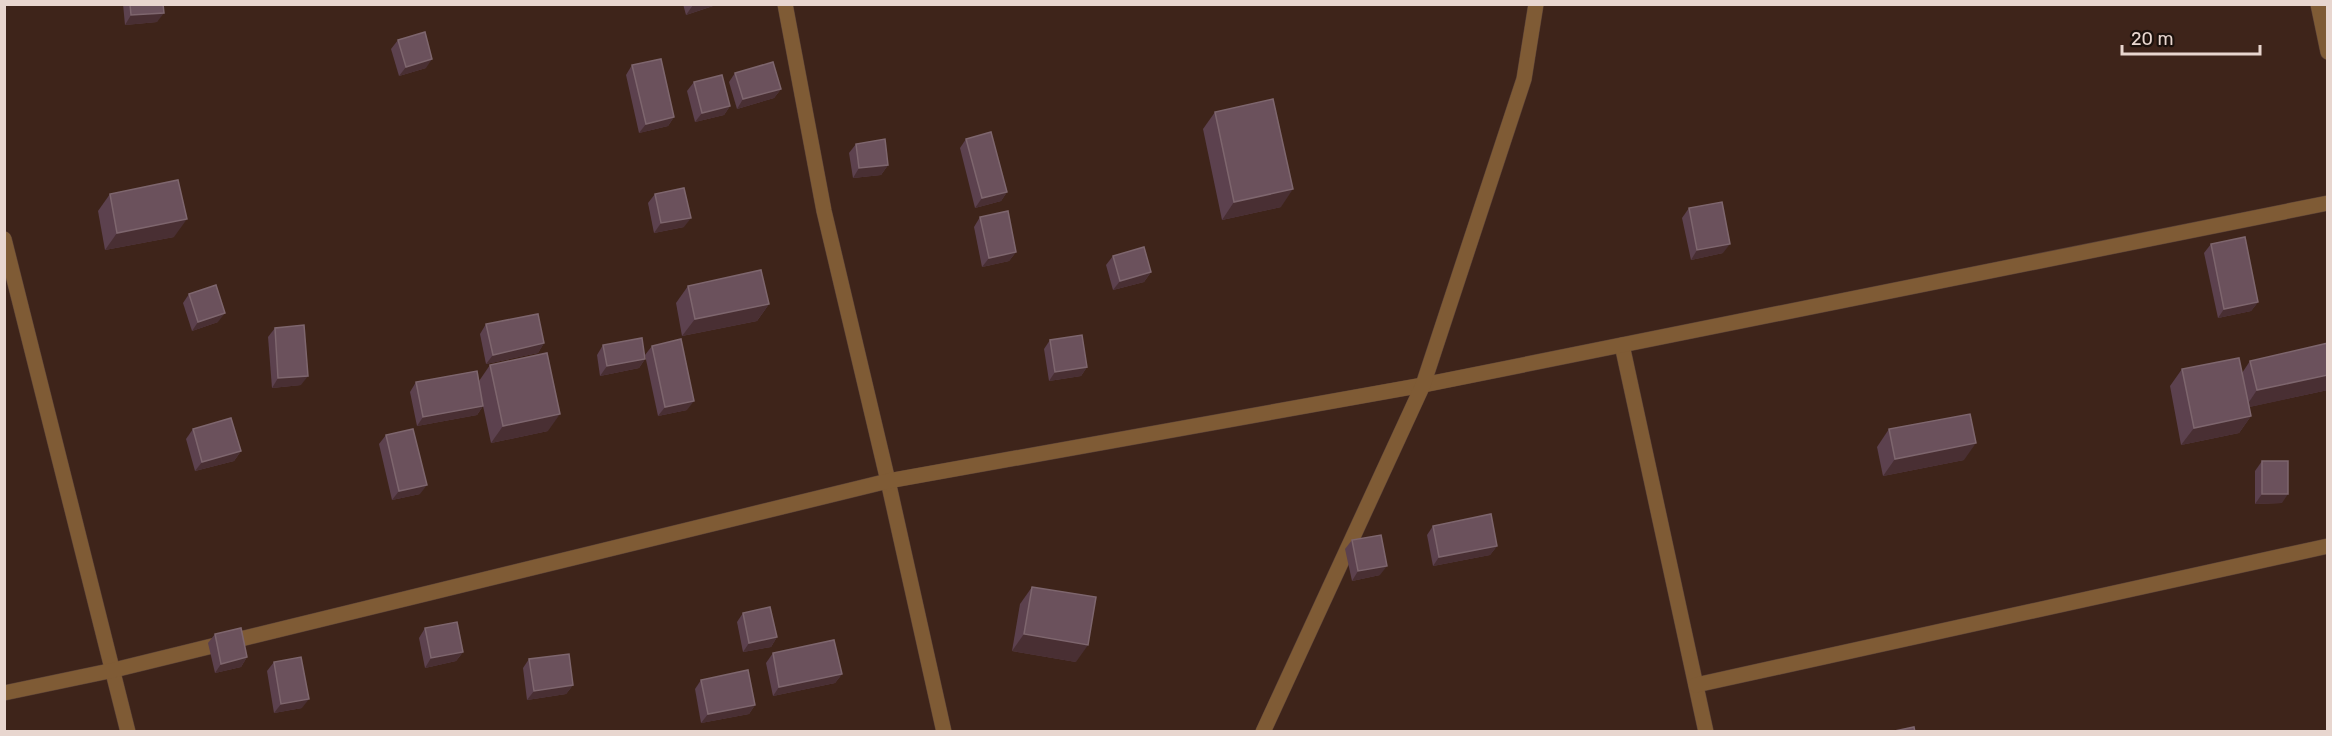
<svg xmlns="http://www.w3.org/2000/svg" width="2332" height="736" font-family="Rubik,sans-serif">
<style>
.lines{fill:none;stroke-linecap:round;stroke-linejoin:round}
.minor-casing{stroke:#594037;stroke-width:16}
.minor{stroke:#7f5b35;stroke-width:15}
.wall{fill:#5c414e}
.shaded-wall{fill:#492f33}
.building{fill:#6b515c;stroke:#7e666e;stroke-width:1.5}
</style>
<rect width="100%" height="100%" fill="#3e241a"/>
<g class="lines">
<defs>
<g id="minor">
<path d="M785 4 824 211 888 481 944 732"/>
<path d="M2318 4 2328 52"/>
<path d="M4 239 128 732"/>
<path d="M1622 345 1706 732"/>
<path d="M1696 685 2328 546"/>
<path d="M4 693 114 670 888 481 1423 385 2328 203"/>
<path d="M1263 732 1423 385 1524 79 1536 4"/>
</g>
</defs>
<use href="#minor" class="minor-casing"/>
<use href="#minor" class="minor"/>
</g>
<g class="wall">
<path d="M123 4H163L157 22 125 25Z"/>
<path d="M683 4H719L686 15Z"/>
<path d="M398 40 426 68 399 76 391 49Z"/>
<path d="M632 65 674 117 668 126 639 133 626 75Z"/>
<path d="M735 73 781 89 774 98 737 109 729 82Z"/>
<path d="M694 82 730 106 724 115 695 122 687 91Z"/>
<path d="M1215 112 1281 207 1222 220 1203 129Z"/>
<path d="M966 139 1007 192 1001 201 975 208 960 148Z"/>
<path d="M856 144 888 165 881 175 853 178 849 153Z"/>
<path d="M110 194 174 237 105 250 98 211Z"/>
<path d="M655 194 684 227 654 233 648 203Z"/>
<path d="M1689 208 1723 253 1691 260 1682 218Z"/>
<path d="M980 217 1016 252 1009 261 982 267 974 227Z"/>
<path d="M2211 244 2258 302 2251 311 2218 318 2204 253Z"/>
<path d="M1113 256 1151 272 1144 282 1113 290 1106 265Z"/>
<path d="M688 286 769 304 757 321 682 336 676 303Z"/>
<path d="M189 294 218 322 192 331 183 303Z"/>
<path d="M486 324 544 343 538 353 486 364 480 334Z"/>
<path d="M275 328 301 385 272 388 268 337Z"/>
<path d="M1050 340 1087 367 1081 376 1049 381 1044 349Z"/>
<path d="M603 345 645 359 639 368 600 376 597 355Z"/>
<path d="M652 346 687 410 658 416 645 355Z"/>
<path d="M2250 361 2328 390 2249 407 2251 416 2239 433 2181 445 2170 386 2182 369 2242 373Z"/>
<path d="M490 365 548 431 491 443 483 406 477 415 417 426 410 392 416 382 479 381Z"/>
<path d="M193 429 241 451 234 461 195 471 186 439Z"/>
<path d="M1889 429 1964 460 1883 476 1877 447Z"/>
<path d="M386 435 420 494 392 500 379 444Z"/>
<path d="M2262 461 2282 503 2255 504V471Z"/>
<path d="M1433 526 1497 546 1490 555 1433 566 1427 535Z"/>
<path d="M1352 540 1380 575 1352 581 1345 549Z"/>
<path d="M1032 587 1076 662 1012 651 1020 604Z"/>
<path d="M743 613 777 637 771 647 743 652 737 622Z"/>
<path d="M425 628 463 652 456 661 425 668 419 638Z"/>
<path d="M215 634 247 657 241 667 215 673 208 643Z"/>
<path d="M773 653 842 674 835 683 773 696 766 663Z"/>
<path d="M529 659 573 685 566 694 527 700 523 668Z"/>
<path d="M274 662 302 708 274 713 267 671Z"/>
<path d="M701 680 755 705 749 714 701 723 695 689Z"/>
</g>
<g class="shaded-wall">
<path d="M696 4H719L686 15 693 5Z"/>
<path d="M164 13 157 22 125 25 131 15Z"/>
<path d="M432 59 426 68 399 76 406 67Z"/>
<path d="M781 89 774 98 737 109 743 99Z"/>
<path d="M730 106 724 115 695 122 702 113Z"/>
<path d="M674 117 668 126 639 133 646 124Z"/>
<path d="M888 165 881 175 853 178 859 168Z"/>
<path d="M1293 189 1281 207 1222 220 1234 202Z"/>
<path d="M1007 192 1001 201 975 208 982 198Z"/>
<path d="M691 218 684 227 654 233 661 223Z"/>
<path d="M187 219 174 237 105 250 117 233Z"/>
<path d="M1730 244 1723 253 1691 260 1697 250Z"/>
<path d="M1016 252 1009 261 982 267 989 258Z"/>
<path d="M1151 272 1144 282 1113 290 1120 281Z"/>
<path d="M2258 302 2251 311 2218 318 2224 309Z"/>
<path d="M769 304 757 321 682 336 695 319Z"/>
<path d="M225 313 218 322 192 331 198 322Z"/>
<path d="M544 343 538 353 486 364 493 355Z"/>
<path d="M645 359 639 368 600 376 607 366Z"/>
<path d="M1087 367 1081 376 1049 381 1055 372Z"/>
<path d="M2328 375V390L2245 408 2257 390Z"/>
<path d="M308 376 301 385 272 388 278 378Z"/>
<path d="M694 401 687 410 658 416 665 407Z"/>
<path d="M483 406 477 415 417 426 423 417Z"/>
<path d="M560 414 548 431 491 443 503 426Z"/>
<path d="M2251 416 2239 433 2181 445 2194 428Z"/>
<path d="M1976 443 1964 460 1883 476 1895 459Z"/>
<path d="M241 451 234 461 195 471 202 462Z"/>
<path d="M427 485 420 494 392 500 399 491Z"/>
<path d="M2262 494H2288L2282 503 2255 504Z"/>
<path d="M1497 546 1490 555 1433 566 1439 557Z"/>
<path d="M1387 566 1380 575 1352 581 1358 571Z"/>
<path d="M1024 634 1088 645 1076 662 1012 651Z"/>
<path d="M777 637 771 647 743 652 749 643Z"/>
<path d="M463 652 456 661 425 668 431 658Z"/>
<path d="M247 657 241 667 215 673 221 664Z"/>
<path d="M842 674 835 683 773 696 779 687Z"/>
<path d="M573 685 566 694 527 700 534 691Z"/>
<path d="M309 699 302 708 274 713 281 704Z"/>
<path d="M755 705 749 714 701 723 708 714Z"/>
</g>
<g class="building">
<path d="M130 4H163L164 13 131 15Z"/>
<path d="M425 32 432 59 406 67 398 40Z"/>
<path d="M661 59 674 117 646 124 632 65Z"/>
<path d="M773 62 781 89 743 99 735 73Z"/>
<path d="M722 75 730 106 702 113 694 82Z"/>
<path d="M1273 99 1293 189 1234 202 1215 112Z"/>
<path d="M991 132 1007 192 982 198 966 139Z"/>
<path d="M885 139 888 165 859 168 856 144Z"/>
<path d="M178 180 187 219 117 233 110 194Z"/>
<path d="M684 188 691 218 661 223 655 194Z"/>
<path d="M1722 202 1730 244 1697 250 1689 208Z"/>
<path d="M1008 211 1016 252 989 258 980 217Z"/>
<path d="M2245 237 2258 302 2224 309 2211 244Z"/>
<path d="M1144 247 1151 272 1120 281 1113 256Z"/>
<path d="M761 270 769 304 695 319 688 286Z"/>
<path d="M216 285 225 313 198 322 189 294Z"/>
<path d="M538 314 544 343 493 355 486 324Z"/>
<path d="M304 325 308 376 278 378 275 328Z"/>
<path d="M1082 335 1087 367 1055 372 1050 340Z"/>
<path d="M642 338 645 359 607 366 603 345Z"/>
<path d="M681 339 694 401 665 407 652 346Z"/>
<path d="M2328 343V375L2257 390 2250 361Z"/>
<path d="M547 353 560 414 503 426 490 365Z"/>
<path d="M2239 358 2251 416 2194 428 2182 369Z"/>
<path d="M477 371 483 406 423 417 416 382Z"/>
<path d="M1970 414 1976 443 1895 459 1889 429Z"/>
<path d="M231 418 241 451 202 462 193 429Z"/>
<path d="M413 429 427 485 399 491 386 435Z"/>
<rect x="2262" y="461" width="26" height="33"/>
<path d="M1491 514 1497 546 1439 557 1433 526Z"/>
<path d="M1381 535 1387 566 1358 571 1352 540Z"/>
<path d="M1032 587 1096 597 1088 645 1024 634Z"/>
<path d="M770 607 777 637 749 643 743 613Z"/>
<path d="M457 622 463 652 431 658 425 628Z"/>
<path d="M241 628 247 657 221 664 215 634Z"/>
<path d="M834 640 842 674 779 687 773 653Z"/>
<path d="M569 654 573 685 534 691 529 659Z"/>
<path d="M301 657 309 699 281 704 274 662Z"/>
<path d="M748 670 755 705 708 714 701 680Z"/>
<path d="M1914 727 1915 732H1890Z"/>
</g>
<rect width="2332" height="736" fill="none" stroke="#e8d6cf" stroke-width="12"/>
<path d="M2122 45v9h138v-9" fill="none" stroke="#e8d6cf" stroke-width="3"/>
<text x="2131" y="45" font-size="18" fill="#e8d6cf" stroke="#1c110c" stroke-width="4.5" paint-order="stroke">20 m</text>
</svg>
